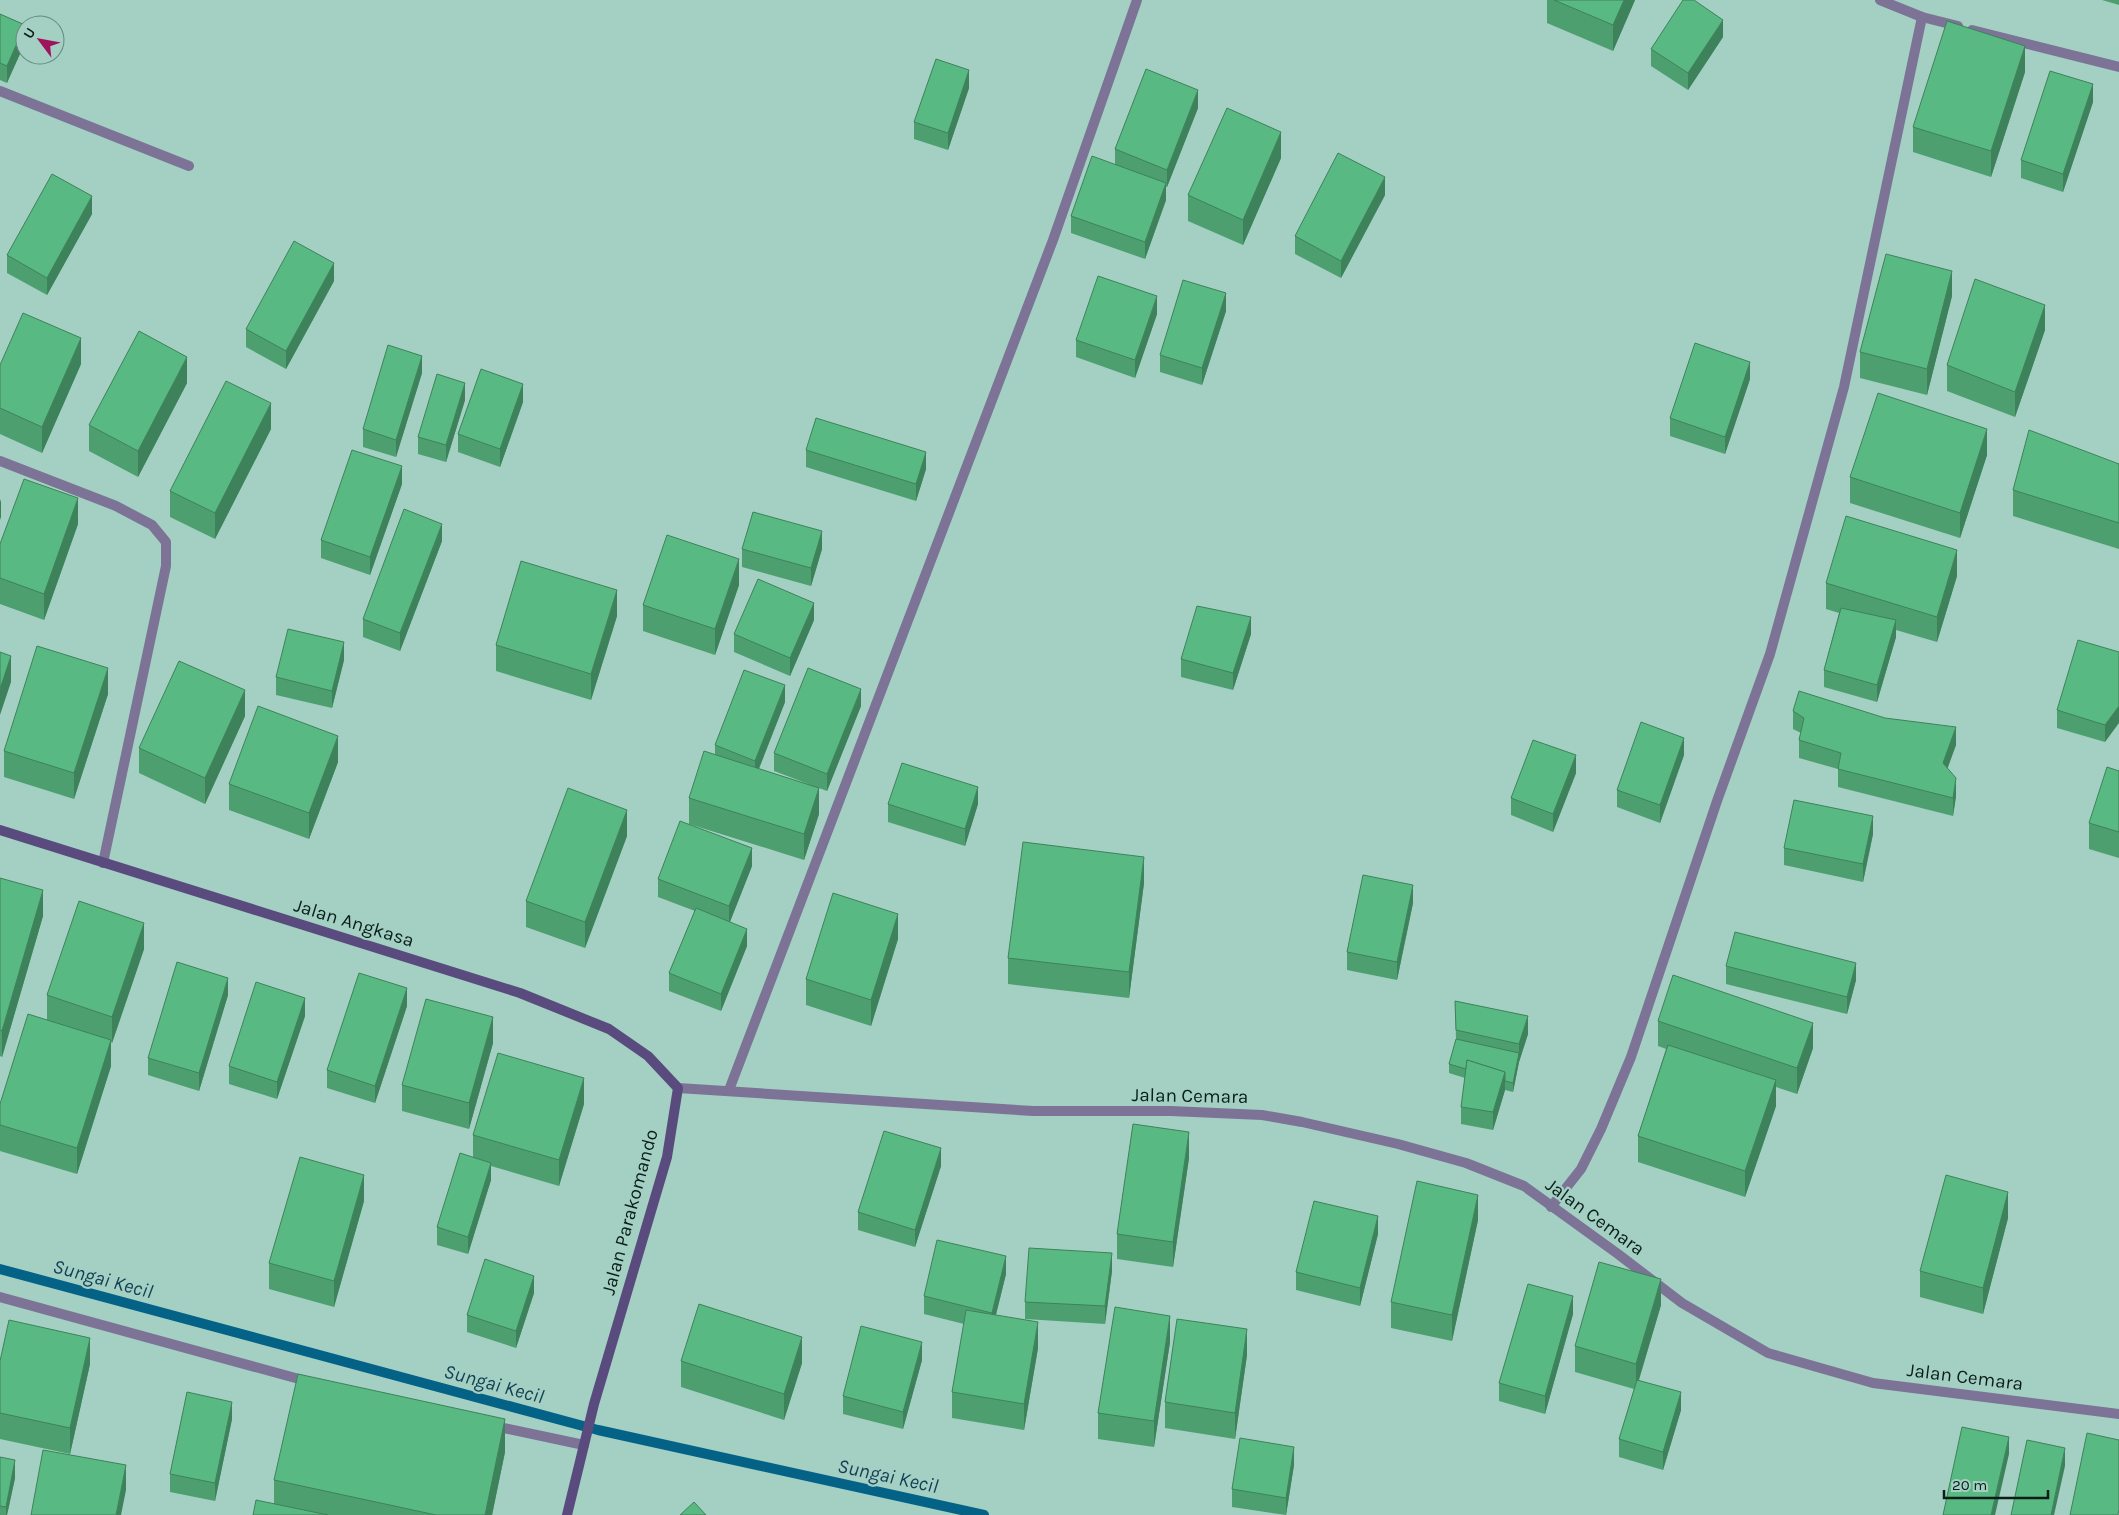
<svg xmlns="http://www.w3.org/2000/svg" width="2119" height="1515" font-family="Karla,sans-serif">
<style>
.lines{fill:none;stroke-linecap:round;stroke-linejoin:round}
.stream{stroke:#036286;stroke-width:10}
.street{stroke:#7c7396;stroke-width:10}
.secondary{stroke:#5a4b7e;stroke-width:10}
.wall{fill:#4d9f70}
.shaded-wall{fill:#3e825b}
.building{fill:#59b982;stroke:#3e825b}
.labels{text-anchor:middle;dominant-baseline:central;stroke-width:4.5;stroke-linejoin:round;paint-order:stroke}
.street-label{font-size:19px;fill:#0b1d19;stroke:#a3d0c3}
.water-label{font-size:20px;font-style:italic;fill:#133e55;stroke:#a3d0c3}
</style>
<rect width="100%" height="100%" fill="#a3d0c3"/>
<g class="lines">
<path class="stream" d="M0 1269 598 1430 984 1515"/>
<g class="street">
<path d="M1880 0 1922 17 1958 26"/>
<path d="M1972 30 2119 67"/>
<path d="M0 91 189 166"/>
<path d="M0 461 116 506 152 525 166 542V566L103 863"/>
<path d="M678 1088 1033 1111H1171L1262 1115 1302 1122 1398 1144 1466 1163 1524 1186 1618 1254 1682 1303 1768 1353 1873 1383 2119 1414"/>
<path d="M729 1090 1053 240 1137 0"/>
<path d="M1551 1207 1581 1169 1601 1129 1631 1057 1717 801 1770 654 1844 387 1922 17"/>
<path d="M0 1297 310 1382"/>
<path d="M494 1426 584 1445"/>
</g>
<path class="secondary" d="M0 830 520 993 609 1029 648 1056 678 1088 667 1157 594 1404 567 1515"/>
</g>
<g class="wall">
<path d="M1547 0H1635L1613 51 1547 23Z"/>
<path d="M2102 0H2119V5Z"/>
<path d="M0 14 25 25 7 83 0 80Z"/>
<path d="M1723 37 1688 90 1651 66V49Z"/>
<path d="M2025 72 1991 177 1913 152V127Z"/>
<path d="M969 88 948 150 914 139V122Z"/>
<path d="M2093 102 2063 192 2021 178V160Z"/>
<path d="M1198 108 1167 187H1166V200L1145 259 1071 233V216L1115 164V149Z"/>
<path d="M1281 158 1243 245 1188 221V195Z"/>
<path d="M1385 195 1341 278 1295 254V236Z"/>
<path d="M92 214 47 295 7 273V255Z"/>
<path d="M334 281 286 369 246 347V329Z"/>
<path d="M1952 296 1927 395 1860 378V352Z"/>
<path d="M1226 311 1202 385 1160 372V355Z"/>
<path d="M1157 314 1135 378 1076 357V340Z"/>
<path d="M2045 330 2015 417 1947 391V365Z"/>
<path d="M81 364 42 453 0 434V365Z"/>
<path d="M422 373 396 457 363 447V429Z"/>
<path d="M1750 379 1725 454 1670 436V418Z"/>
<path d="M187 383 138 477 89 451V425Z"/>
<path d="M465 400 446 462 418 454V437Z"/>
<path d="M523 402 500 467 458 452V434Z"/>
<path d="M271 429 215 539 170 517V491Z"/>
<path d="M806 450 926 469 916 501 806 467Z"/>
<path d="M1987 455 1960 538 1850 503V477Z"/>
<path d="M2119 464V549L2013 516V490Z"/>
<path d="M402 484 370 575 321 558V540Z"/>
<path d="M78 524 44 620 0 604V544Z"/>
<path d="M442 541 400 651 363 637V619Z"/>
<path d="M742 549H822L811 586 742 567Z"/>
<path d="M1957 576 1937 642 1896 630V637L1877 702 1824 687V670L1839 613 1826 609V583Z"/>
<path d="M739 585 715 655 643 631V605Z"/>
<path d="M617 616 591 700 496 671V645Z"/>
<path d="M814 620 790 676 734 652V634Z"/>
<path d="M1251 634 1233 690 1181 677V659Z"/>
<path d="M2119 652 2105 742 2057 728V710Z"/>
<path d="M344 660 332 708 276 695V677Z"/>
<path d="M108 694 74 799 4 777V751Z"/>
<path d="M785 702 759 769 811 785 774 771V753L861 706 827 791 819 788V814L804 860 689 824V798L715 755V745Z"/>
<path d="M1793 711 1956 745 1947 768 1956 796 1953 816 1838 787V769L1799 758V740L1801 733 1793 729Z"/>
<path d="M245 716 205 804 139 773V748Z"/>
<path d="M1684 755 1660 823 1617 807V790Z"/>
<path d="M338 762 309 839 229 810V784Z"/>
<path d="M2119 771V858L2089 849V823Z"/>
<path d="M1576 773 1553 832 1511 815V798Z"/>
<path d="M888 804H978L965 846 888 822Z"/>
<path d="M1873 834 1863 882 1784 865V848Z"/>
<path d="M627 836 585 948 526 927V901Z"/>
<path d="M752 866 730 922 747 946 721 1011 669 991V973L695 911 658 897V879Z"/>
<path d="M0 878 43 916 2 1057 0 1056Z"/>
<path d="M1144 883 1129 998 1008 984V958Z"/>
<path d="M1413 903 1397 980 1347 970V952Z"/>
<path d="M898 939 871 1026 806 1005V979Z"/>
<path d="M144 949 112 1043 111 1042V1066L77 1174 0 1151V1104L47 1020V995Z"/>
<path d="M1726 966 1856 980 1847 1014 1726 984Z"/>
<path d="M228 995 199 1091 148 1075V1058Z"/>
<path d="M1455 1001 1528 1034 1519 1062 1513 1092 1505 1090 1493 1130 1461 1124V1107L1465 1078 1449 1073V1064L1456 1040Z"/>
<path d="M407 1006 375 1103 327 1088V1070Z"/>
<path d="M305 1016 277 1099 229 1084V1066Z"/>
<path d="M1658 1021 1813 1048 1797 1094 1776 1087V1106L1745 1197 1638 1162V1136L1666 1049 1658 1046Z"/>
<path d="M493 1043 469 1129 402 1111V1085Z"/>
<path d="M584 1104 559 1186 491 1166V1180L468 1254 437 1245V1227L473 1157V1135Z"/>
<path d="M1189 1158 1173 1267 1117 1259V1234Z"/>
<path d="M941 1166 915 1247 858 1230V1212Z"/>
<path d="M364 1201 334 1307 269 1289V1263Z"/>
<path d="M2008 1218 1983 1314 1920 1297V1271Z"/>
<path d="M1478 1220 1452 1341 1391 1328V1302Z"/>
<path d="M1378 1234 1360 1306 1296 1290V1272Z"/>
<path d="M1112 1271 1105 1324 1025 1319V1302Z"/>
<path d="M1006 1274 996 1315 1038 1348 1024 1430 952 1418V1392L964 1324 924 1314V1296Z"/>
<path d="M534 1293 516 1348 467 1332V1315Z"/>
<path d="M1661 1305 1639 1380 1681 1410 1663 1470 1619 1457V1439L1634 1389 1575 1372V1346Z"/>
<path d="M1573 1314 1545 1414 1499 1401V1383Z"/>
<path d="M1170 1342 1154 1447 1098 1439V1413Z"/>
<path d="M1247 1355 1235 1439 1165 1428V1402Z"/>
<path d="M922 1360 903 1429 843 1414V1396Z"/>
<path d="M0 1361 90 1364 70 1454 0 1439Z"/>
<path d="M681 1361 802 1363 784 1420 681 1387Z"/>
<path d="M232 1419 215 1501 170 1492V1474Z"/>
<path d="M505 1452 492 1515H253L274 1503V1480Z"/>
<path d="M0 1457 15 1478 7 1515H0Z"/>
<path d="M1294 1465 1286 1515 1232 1507V1489Z"/>
</g>
<g class="shaded-wall">
<path d="M1624 0H1635L1613 51V25Z"/>
<path d="M1723 20V37L1688 90V73Z"/>
<path d="M25 26V43L7 83V66Z"/>
<path d="M2025 46V72L1991 177V151Z"/>
<path d="M969 70V88L948 150V133Z"/>
<path d="M2093 84V102L2063 192V174Z"/>
<path d="M1198 90V108L1167 187V170Z"/>
<path d="M1281 132V158L1243 245V220Z"/>
<path d="M1385 177V195L1341 278V261Z"/>
<path d="M1166 183V200L1145 259V242Z"/>
<path d="M92 196V214L47 295V278Z"/>
<path d="M334 263V281L286 369V351Z"/>
<path d="M1952 271V296L1927 395V369Z"/>
<path d="M1226 293V311L1202 385V368Z"/>
<path d="M1157 296V314L1135 378V360Z"/>
<path d="M2045 305V330L2015 417V392Z"/>
<path d="M81 338V364L42 453V427Z"/>
<path d="M422 356V373L396 457V440Z"/>
<path d="M187 357V383L138 477V451Z"/>
<path d="M1750 362V379L1725 454V437Z"/>
<path d="M465 383V400L446 462V445Z"/>
<path d="M523 384V402L500 467V449Z"/>
<path d="M271 403V429L215 539V513Z"/>
<path d="M1987 429V455L1960 538V513Z"/>
<path d="M926 452V469L916 501V484Z"/>
<path d="M402 466V484L370 575V557Z"/>
<path d="M78 498V524L44 620V594Z"/>
<path d="M1 499V517L0 520V502Z"/>
<path d="M442 524V541L400 651V633Z"/>
<path d="M822 531V549L811 586V568Z"/>
<path d="M1957 550V576L1937 642V617Z"/>
<path d="M739 559V585L715 655V629Z"/>
<path d="M617 590V616L591 700V674Z"/>
<path d="M814 603V620L790 676V658Z"/>
<path d="M1251 617V634L1233 690V673Z"/>
<path d="M1896 620V637L1877 702V685Z"/>
<path d="M344 642V660L332 708V691Z"/>
<path d="M11 656V682L0 715V689Z"/>
<path d="M108 668V694L74 799V773Z"/>
<path d="M785 685V702L755 778V761Z"/>
<path d="M861 689V706L827 791V774Z"/>
<path d="M245 690V716L205 804V778Z"/>
<path d="M2119 706V723L2105 742V725Z"/>
<path d="M1956 727V745L1943 781V763Z"/>
<path d="M338 736V762L309 839V813Z"/>
<path d="M1684 738V755L1660 823V805Z"/>
<path d="M1576 755V773L1553 832V814Z"/>
<path d="M1956 778V796L1953 816V798Z"/>
<path d="M978 787V804L965 846V829Z"/>
<path d="M819 788V814L804 860V834Z"/>
<path d="M627 810V836L585 948V922Z"/>
<path d="M1873 816V834L1863 882V864Z"/>
<path d="M752 848V866L729 924V906Z"/>
<path d="M1144 857V883L1129 998V972Z"/>
<path d="M1413 885V903L1397 980V962Z"/>
<path d="M43 890V916L2 1057V1031Z"/>
<path d="M898 914V939L871 1026V1000Z"/>
<path d="M144 923V949L112 1043V1017Z"/>
<path d="M747 929V946L721 1011V994Z"/>
<path d="M1856 963V980L1847 1014V997Z"/>
<path d="M228 978V995L199 1091V1073Z"/>
<path d="M407 988V1006L375 1103V1086Z"/>
<path d="M305 998V1016L277 1099V1082Z"/>
<path d="M1528 1016V1034L1519 1062 1513 1092V1083L1519 1053V1044Z"/>
<path d="M493 1017V1043L469 1129V1103Z"/>
<path d="M1813 1023V1048L1797 1094V1068Z"/>
<path d="M111 1040V1066L77 1174V1148Z"/>
<path d="M1505 1072V1090L1493 1130V1112Z"/>
<path d="M584 1078V1104L559 1186V1160Z"/>
<path d="M1776 1080V1106L1745 1197V1171Z"/>
<path d="M1189 1132V1158L1173 1267V1242Z"/>
<path d="M941 1148V1166L915 1247V1230Z"/>
<path d="M491 1163V1180L468 1254V1237Z"/>
<path d="M364 1175V1201L334 1307V1281Z"/>
<path d="M2008 1192V1218L1983 1314V1288Z"/>
<path d="M1478 1195V1220L1452 1341V1315Z"/>
<path d="M1378 1216V1234L1360 1306V1288Z"/>
<path d="M1112 1253V1271L1105 1324V1306Z"/>
<path d="M1006 1256V1274L992 1330V1313Z"/>
<path d="M534 1276V1293L516 1348V1331Z"/>
<path d="M1661 1279V1305L1636 1389V1364Z"/>
<path d="M1573 1296V1314L1545 1414V1396Z"/>
<path d="M1170 1316V1342L1154 1447V1421Z"/>
<path d="M1038 1322V1348L1024 1430V1404Z"/>
<path d="M1247 1329V1355L1235 1439V1413Z"/>
<path d="M802 1337V1363L784 1420V1394Z"/>
<path d="M90 1338V1364L70 1454V1428Z"/>
<path d="M922 1342V1360L903 1429V1412Z"/>
<path d="M1681 1392V1410L1663 1470V1452Z"/>
<path d="M232 1402V1419L215 1501V1483Z"/>
<path d="M505 1419V1452L492 1515H485Z"/>
<path d="M2009 1437V1454L1995 1515H1991Z"/>
<path d="M1294 1447V1465L1286 1515V1498Z"/>
<path d="M2065 1448V1466L2054 1515H2051Z"/>
<path d="M15 1460V1478L7 1515H6V1507Z"/>
<path d="M126 1465V1490L121 1515H116Z"/>
</g>
<g class="building">
<path d="M1554 0H1624L1613 25Z"/>
<path d="M1683 0H1694L1723 20 1688 73 1651 49Z"/>
<path d="M0 14 25 25 7 66 0 63Z"/>
<path d="M1947 21 2025 46 1991 151 1913 127Z"/>
<path d="M936 59 969 70 948 133 914 122Z"/>
<path d="M1146 69 1198 90 1167 170 1115 149Z"/>
<path d="M2050 71 2093 84 2063 174 2021 160Z"/>
<path d="M1227 108 1281 132 1243 220 1188 195Z"/>
<path d="M1338 153 1385 177 1341 261 1295 236Z"/>
<path d="M1092 156 1166 183 1145 242 1071 216Z"/>
<path d="M52 174 92 196 47 278 7 255Z"/>
<path d="M294 241 334 263 286 351 246 329Z"/>
<path d="M1886 254 1952 271 1927 369 1860 352Z"/>
<path d="M1098 276 1157 296 1135 360 1076 340Z"/>
<path d="M1975 279 2045 305 2015 392 1947 365Z"/>
<path d="M1183 280 1226 293 1202 368 1160 355Z"/>
<path d="M23 313 81 338 42 427 0 408V365Z"/>
<path d="M139 331 187 357 138 451 89 425Z"/>
<path d="M1695 343 1750 362 1725 437 1670 418Z"/>
<path d="M388 345 422 356 396 440 363 429Z"/>
<path d="M481 369 523 384 500 449 458 434Z"/>
<path d="M437 374 465 383 446 445 418 437Z"/>
<path d="M226 381 271 403 215 513 170 491Z"/>
<path d="M1878 393 1987 429 1960 513 1850 477Z"/>
<path d="M816 418 926 452 916 484 806 450Z"/>
<path d="M2029 430 2119 464V523L2013 490Z"/>
<path d="M352 450 402 466 370 557 321 540Z"/>
<path d="M24 479 78 498 44 594 0 578V544Z"/>
<path d="M404 509 442 524 400 633 363 619Z"/>
<path d="M753 512 822 531 811 568 742 549Z"/>
<path d="M1846 516 1957 550 1937 617 1826 583Z"/>
<path d="M667 535 739 559 715 629 643 605Z"/>
<path d="M521 561 617 590 591 674 496 645Z"/>
<path d="M758 579 814 603 790 658 734 634Z"/>
<path d="M1197 606 1251 617 1233 673 1181 659Z"/>
<path d="M1841 608 1896 620 1877 685 1824 670Z"/>
<path d="M288 629 344 642 332 691 276 677Z"/>
<path d="M2078 640 2119 652V706L2105 725 2057 710Z"/>
<path d="M37 646 108 668 74 773 4 751Z"/>
<path d="M0 652 11 656 0 689Z"/>
<path d="M179 661 245 690 205 778 139 748Z"/>
<path d="M808 668 861 689 827 774 774 753Z"/>
<path d="M744 670 785 685 755 761 715 745Z"/>
<path d="M1799 691 1885 718 1956 727 1943 763 1956 778 1953 798 1838 769 1841 753 1799 740 1804 718 1793 711Z"/>
<path d="M258 706 338 736 309 813 229 784Z"/>
<path d="M1641 722 1684 738 1660 805 1617 790Z"/>
<path d="M1533 740 1576 755 1553 814 1511 798Z"/>
<path d="M704 751 819 788 804 834 689 798Z"/>
<path d="M902 763 978 787 965 829 888 804Z"/>
<path d="M2107 767 2119 771V832L2089 823Z"/>
<path d="M568 788 627 810 585 922 526 901Z"/>
<path d="M1794 800 1873 816 1863 864 1784 848Z"/>
<path d="M680 821 752 848 729 906 658 879Z"/>
<path d="M1023 842 1144 857 1129 972 1008 958Z"/>
<path d="M1363 875 1413 885 1397 962 1347 952Z"/>
<path d="M0 878 43 890 2 1031 0 1030Z"/>
<path d="M833 893 898 914 871 1000 806 979Z"/>
<path d="M79 901 144 923 112 1017 47 995Z"/>
<path d="M696 908 747 929 721 994 669 973Z"/>
<path d="M1735 932 1856 963 1847 997 1726 966Z"/>
<path d="M177 962 228 978 199 1073 148 1058Z"/>
<path d="M359 973 407 988 375 1086 327 1070Z"/>
<path d="M1673 975 1813 1023 1797 1068 1658 1021Z"/>
<path d="M256 982 305 998 277 1082 229 1066Z"/>
<path d="M426 999 493 1017 469 1103 402 1085Z"/>
<path d="M1455 1001 1528 1016 1519 1044 1456 1030Z"/>
<path d="M28 1014 111 1040 77 1148 0 1125V1104Z"/>
<path d="M1456 1039 1519 1053 1513 1083 1505 1081V1072L1467 1060 1466 1069 1449 1064Z"/>
<path d="M1668 1045 1776 1080 1745 1171 1638 1136Z"/>
<path d="M498 1053 584 1078 559 1160 473 1135Z"/>
<path d="M1467 1060 1505 1072 1493 1112 1461 1107Z"/>
<path d="M1133 1124 1189 1132 1173 1242 1117 1234Z"/>
<path d="M884 1131 941 1148 915 1230 858 1212Z"/>
<path d="M460 1153 491 1163 468 1237 437 1227Z"/>
<path d="M300 1157 364 1175 334 1281 269 1263Z"/>
<path d="M1946 1175 2008 1192 1983 1288 1920 1271Z"/>
<path d="M1417 1181 1478 1195 1452 1315 1391 1302Z"/>
<path d="M1314 1201 1378 1216 1360 1288 1296 1272Z"/>
<path d="M937 1240 1006 1256 992 1313 924 1296Z"/>
<path d="M1029 1248 1112 1253 1105 1306 1025 1302Z"/>
<path d="M485 1259 534 1276 516 1331 467 1315Z"/>
<path d="M1599 1262 1661 1279 1636 1364 1575 1346Z"/>
<path d="M1528 1284 1573 1296 1545 1396 1499 1383Z"/>
<path d="M699 1304 802 1337 784 1394 681 1361Z"/>
<path d="M1115 1307 1170 1316 1154 1421 1098 1413Z"/>
<path d="M966 1310 1038 1322 1024 1404 952 1392Z"/>
<path d="M1177 1319 1247 1329 1235 1413 1165 1402Z"/>
<path d="M9 1320 90 1338 70 1428 0 1413V1361Z"/>
<path d="M861 1326 922 1342 903 1412 843 1396Z"/>
<path d="M298 1374 505 1419 485 1515H436L274 1480Z"/>
<path d="M1637 1380 1681 1392 1663 1452 1619 1439Z"/>
<path d="M187 1392 232 1402 215 1483 170 1474Z"/>
<path d="M1962 1427 2009 1437 1991 1515H1943Z"/>
<path d="M2087 1433 2119 1440V1509L2118 1515H2070Z"/>
<path d="M1240 1438 1294 1447 1286 1498 1232 1489Z"/>
<path d="M2027 1440 2065 1448 2051 1515H2011Z"/>
<path d="M43 1450 126 1465 116 1515H31Z"/>
<path d="M0 1457 15 1460 6 1507 0 1506Z"/>
<path d="M256 1500 328 1515H253Z"/>
<path d="M694 1502 706 1515H680Z"/>
</g>
<g class="labels">
<g class="street-label">
<text transform="translate(354 923) rotate(17)">Jalan Angkasa</text>
<text transform="translate(1190 1096) rotate(1)">Jalan Cemara</text>
<text transform="translate(630 1212) rotate(-75)">Jalan Parakomando</text>
<text transform="translate(1595 1217) rotate(36)">Jalan Cemara</text>
<text transform="translate(1965 1377) rotate(7)">Jalan Cemara</text>
</g>
<g class="water-label">
<text transform="translate(103 1279) rotate(15)">Sungai Kecil</text>
<text transform="translate(494 1384) rotate(15)">Sungai Kecil</text>
<text transform="translate(888 1476) rotate(12)">Sungai Kecil</text>
</g>
</g>
<g transform="translate(40 40) rotate(302)"><circle r="24" fill="#a3d0c3" stroke="#66887f"/>
<path d="M0-4L9 19L0 12L-9 19Z" fill="#a0135d"/>
<text y="-8" font-size="14" font-weight="bold" text-anchor="middle" fill="#0b1d19">U</text>
</g>
<path d="M1944 1490v8h104v-8" fill="none" stroke="#0b1d19" stroke-width="2.5"/>
<text x="1952" y="1490" font-size="15" fill="#0b1d19" stroke="#a3d0c3" stroke-width="4" paint-order="stroke">20 m</text>
</svg>
